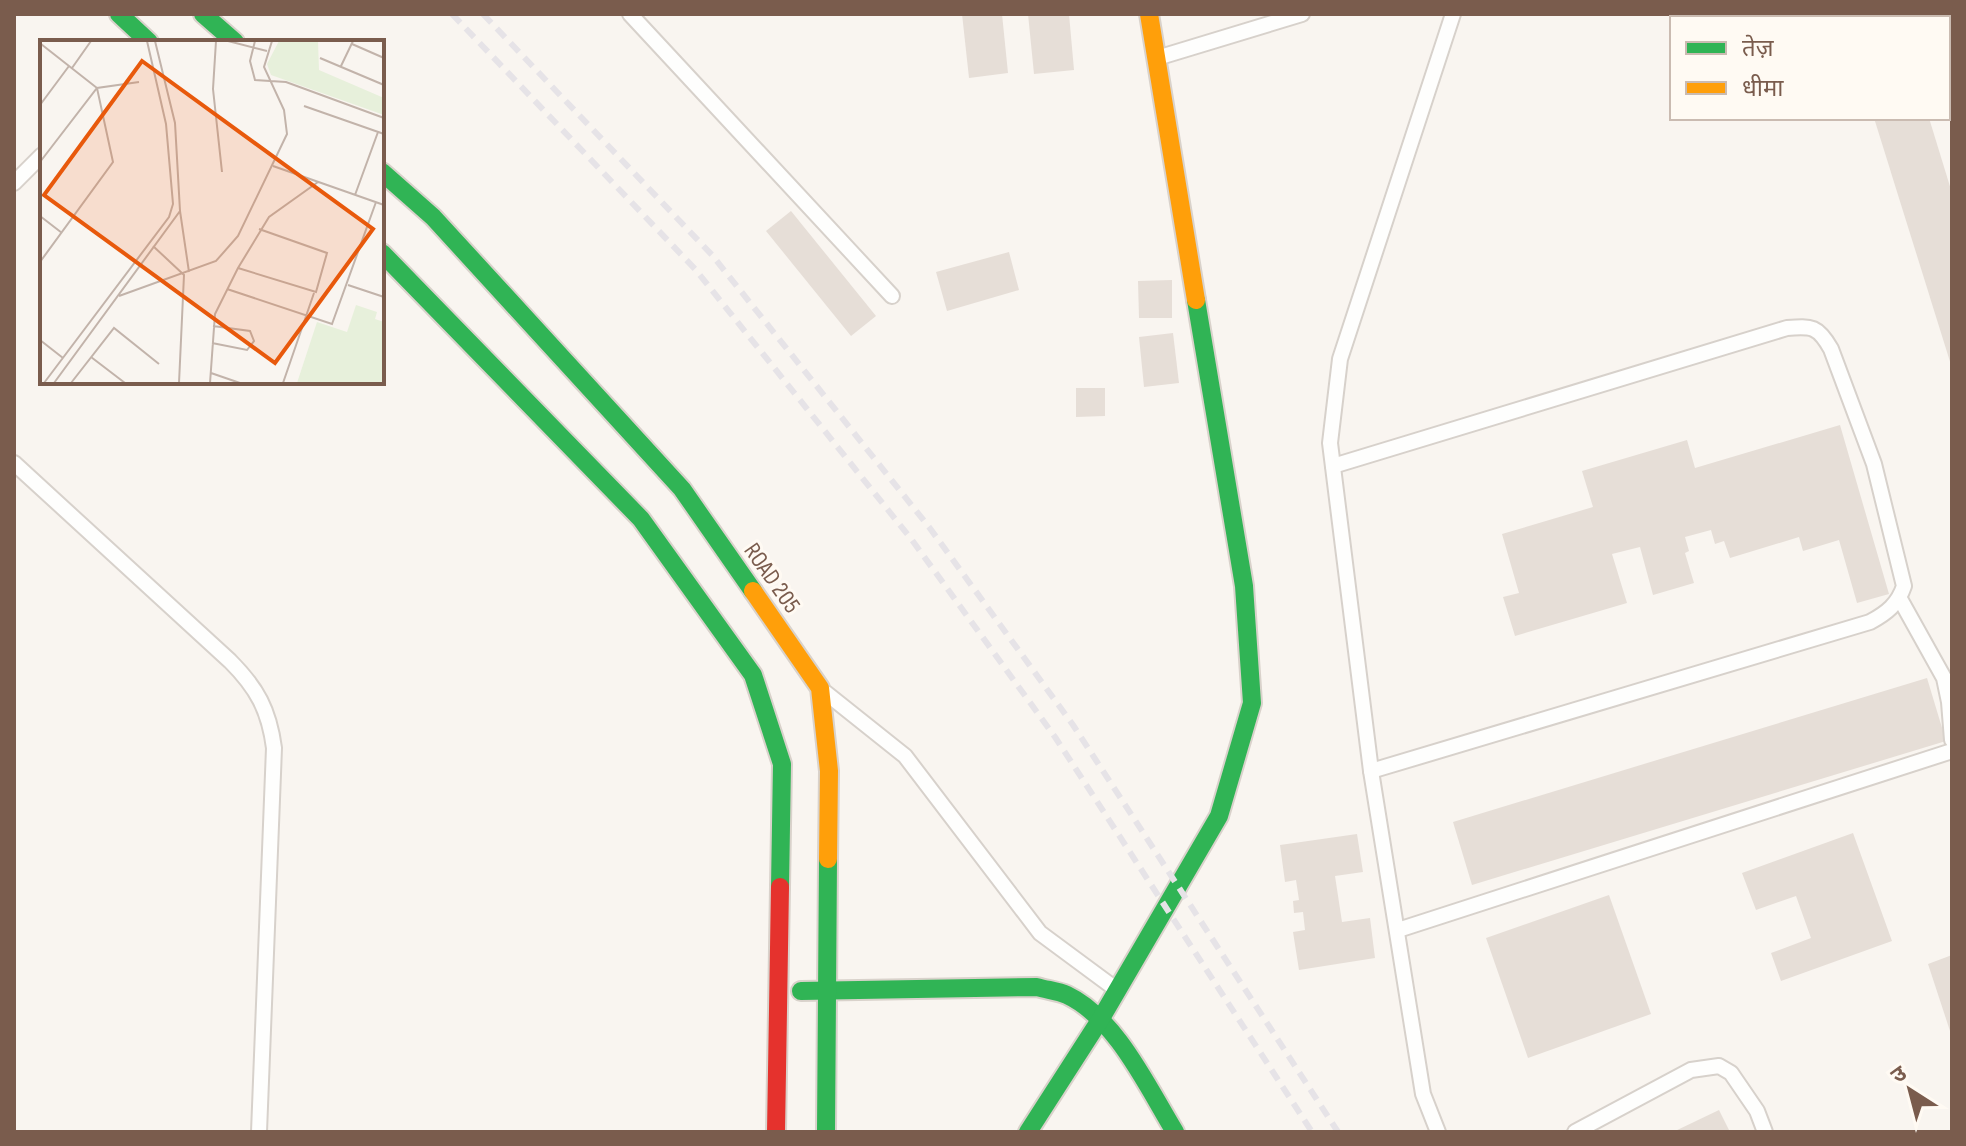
<svg xmlns="http://www.w3.org/2000/svg" width="1966" height="1146" font-family="'Sofia Sans Condensed','Noto Sans Devanagari',sans-serif">
<style>
.building{fill:#e6ded7}
.lines{fill:none;stroke-linecap:round;stroke-linejoin:round}
.lane-casing{stroke:#d7d1cb;stroke-width:18}
.fast-casing{stroke:#d9d2cb;stroke-width:22}
.slow-casing{stroke:#d9d2cb;stroke-width:22}
.jam-casing{stroke:#d9d2cb;stroke-width:22}
.lane{stroke:#fefefd;stroke-width:14}
.fast{stroke:#30b455;stroke-width:18}
.slow{stroke:#ff9f0a;stroke-width:18}
.jam{stroke:#e5322d;stroke-width:18}
.rail{stroke:#e6e3e7;stroke-width:6;stroke-dasharray:12 8;stroke-linecap:butt}
.labels{text-anchor:middle;dominant-baseline:central;stroke-width:6;stroke-linejoin:round;paint-order:stroke}
.street-label{font-size:24px;fill:#7a5c4d;stroke:#fffaf3}
.inset-road{fill:none;stroke:#c2b3aa;stroke-width:2}
.view{fill:#e8590c;fill-opacity:0.15;stroke:#e8590c;stroke-width:4}
.inset-edge{fill:none;stroke:#7a5c4d;stroke-width:4}
</style>
<rect width="100%" height="100%" fill="#f9f5f0"/>
<g class="building">
<path d="M962 14H1002L1008 73 969 78Z"/>
<path d="M1028 14H1069L1074 70 1034 74Z"/>
<path d="M1842 14H1897L1898 18H1843Z"/>
<path d="M1874 118H1929L1952 193V368Z"/>
<path d="M791 211 876 316 851 336 766 231Z"/>
<path d="M1009 252 1019 290 947 311 936 272Z"/>
<path d="M1172 280V318H1139L1138 281Z"/>
<path d="M1173 333 1179 383 1144 387 1139 337Z"/>
<path d="M1076 388H1105V416L1076 417Z"/>
<path d="M1840 425 1889 594 1857 603 1839 540 1803 551 1799 537 1730 558 1724 541 1715 544 1711 530 1685 537 1689 551 1685 553 1694 583 1653 595 1640 547 1612 554 1627 603 1515 636 1503 597 1519 593 1502 534 1593 507 1582 471 1687 440 1695 468Z"/>
<path d="M1927 678 1946 741 1472 885 1453 822Z"/>
<path d="M1853 833 1892 941 1781 981 1771 953 1811 938 1796 896 1756 910 1742 873Z"/>
<path d="M1357 834 1363 872 1335 876 1342 922 1370 918 1375 958 1299 970 1293 932 1305 930 1303 912 1294 913 1293 901 1299 900 1296 880 1285 882 1280 845Z"/>
<path d="M1609 895 1651 1014 1528 1058 1486 938Z"/>
<path d="M1952 955V1034H1951L1928 964Z"/>
<path d="M1719 1110 1730 1132H1673Z"/>
</g>
<g class="lines">
<defs>
<g id="lane">
<path d="M630 14 892 296"/>
<path d="M1926 14 1927 18"/>
<path d="M1157 58 1302 14"/>
<path d="M1948 85 1952 98"/>
<path d="M14 183 42 155"/>
<path d="M14 463 230 661C257 688 269 710 274 748L259 1132"/>
<path d="M1333 466 1787 328C1812 326 1818 326 1831 349L1874 464 1904 586C1898 604 1887 613 1870 622L1371 771"/>
<path d="M1900 599 1944 678 1949 702 1952 740"/>
<path d="M826 693 905 756 1040 933 1117 990"/>
<path d="M1398 930 1952 751"/>
<path d="M1438 1132 1423 1094 1371 771 1330 443 1340 359 1453 14"/>
<path d="M1575 1132 1691 1070 1719 1066 1731 1073 1757 1111 1765 1132"/>
</g>
<g id="fast">
<path d="M119 14 149 42"/>
<path d="M203 14 235 42"/>
<path d="M382 172 433 217 682 489 753 591"/>
<path d="M382 253 641 519 753 675 782 764 780 887"/>
<path d="M801 991 1037 987C1047 990 1058 991 1067 995 1116 1018 1148 1088 1175 1132"/>
<path d="M826 1132 828 859"/>
<path d="M1028 1132 1100 1020 1219 816 1252 703 1244 586 1196 300"/>
</g>
<g id="slow">
<path d="M1149 14 1196 300"/>
<path d="M753 591 820 688 829 771 828 859"/>
</g>
<path id="jam" d="M776 1132 780 887"/>
</defs>
<use href="#lane" class="lane-casing"/>
<use href="#fast" class="fast-casing"/>
<use href="#slow" class="slow-casing"/>
<use href="#jam" class="jam-casing"/>
<use href="#lane" class="lane"/>
<use href="#fast" class="fast"/>
<use href="#slow" class="slow"/>
<use href="#jam" class="jam"/>
<g class="rail">
<path d="M452 14 695 269 912 540 1055 737 1312 1132"/>
<path d="M483 14 712 255 929 527 1073 725 1338 1132"/>
</g>
</g>
<g class="labels">
<g class="street-label">
<text transform="translate(772 578) rotate(55)">ROAD 205</text>
</g>
</g>
<g transform="translate(40 40)">
<rect width="344" height="344" fill="#f9f5f0"/>
<path d="M239 1H278L279 30 344 58V75L231 35 227 24ZM316 265 337 272 335 279 344 282V343H257L277 282 307 292Z" fill="#e7f0db"/>
<path class="inset-road" d="M176 1 173 49 182 132M188 1 227 11M215 1 210 21 215 40 246 42 344 78M312 4 344 18M280 18 344 45M301 26 313 1M32 28 51 1M0 65 29 26M264 66 344 94M0 122 57 48 99 42M233 126 344 165M315 155 338 92M140 171 149 232M0 176 22 193M113 206 144 235 139 343M0 222 73 122 57 48 1 4M198 228 276 252 287 213 219 189M308 245 344 257M187 249 292 284 336 162M79 256 176 221 198 196 247 94 244 70 224 27 232 1M0 300 23 318M172 303 207 310 214 301 210 291 173 286M51 317 85 343M171 333 200 343M4 343 129 177 133 164 126 84 107 1M14 343 140 171 135 83 115 1M31 343 74 288 119 324M170 343 175 274 198 228 229 177 278 142M243 343 274 253"/>
<path class="view" d="M102 21 333 189 235 323 4 155Z"/>
<rect width="344" height="344" class="inset-edge"/>
</g>
<rect width="1966" height="1146" fill="none" stroke="#7a5c4d" stroke-width="32"/>
<rect x="1670" y="16" width="280" height="104" fill="#fffaf3" stroke="#cabbb1" stroke-width="2"/>
<rect x="1686" y="42" width="40" height="12" fill="#30b455" stroke="#cabbb1" stroke-width="2"/>
<text x="1742" y="56" font-size="24" fill="#7a5c4d">तेज़</text>
<rect x="1686" y="82" width="40" height="12" fill="#ff9f0a" stroke="#cabbb1" stroke-width="2"/>
<text x="1742" y="96" font-size="24" fill="#7a5c4d">धीमा</text>
<g transform="translate(1910 1090) rotate(324)" stroke="#fffaf3" stroke-width="6" paint-order="stroke">
<path d="M0-6L14 30L0 20L-14 30Z" fill="#7a5c4d"/>
<text y="-12" font-size="22" font-weight="bold" text-anchor="middle" fill="#7a5c4d">उ</text>
</g>
</svg>
